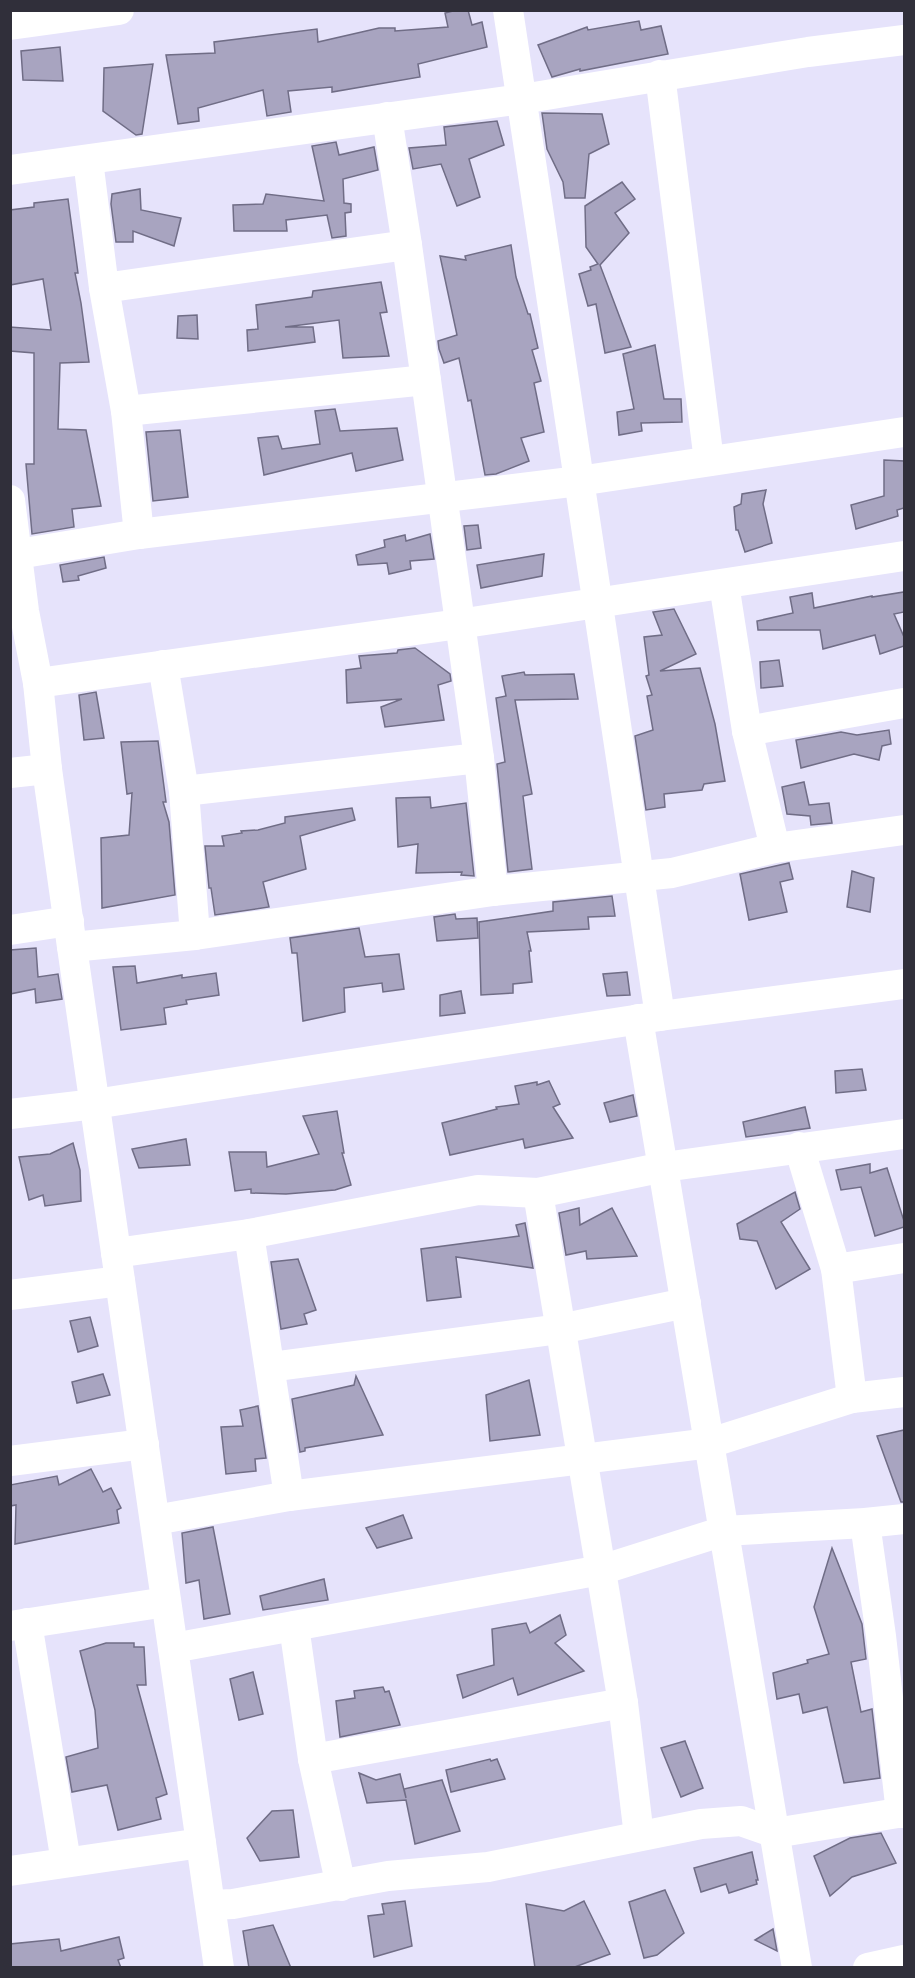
<svg xmlns="http://www.w3.org/2000/svg" width="915" height="1978" font-family="'Zilla Slab',serif">
<style>
.building{fill:#a8a4c0;stroke:#706d86;stroke-width:1.5}
.lines{fill:none;stroke-linecap:round;stroke-linejoin:round}
.minor{stroke:#fff;stroke-width:30}
</style>
<rect width="100%" height="100%" fill="#e6e3fb"/>
<g class="building">
<path d="M457 10H468L472 25 482 22 487 47 418 64 420 77 332 92V87L288 91 291 112 267 116 263 90 198 108 199 121 178 124 166 55 215 53 214 42 317 29 318 42 379 28H395V31L448 27 445 13Z"/>
<path d="M639 21 641 30 661 26 668 54 580 71V69L552 77 538 45 587 27 588 30Z"/>
<path d="M60 47 63 81 23 80 21 51Z"/>
<path d="M153 64 142 134 136 135 103 111 104 68Z"/>
<path d="M542 113 602 114 609 144 589 154 585 198H565L563 182 547 149Z"/>
<path d="M497 121 504 145 469 159 480 197 457 206 441 164 413 169 409 148 446 145 444 127Z"/>
<path d="M336 142 339 155 374 147 378 170 343 179 344 203 351 204V212L345 213 346 236 332 238 327 215 286 220 287 231H234L233 205 263 204 266 194 324 201 312 146Z"/>
<path d="M622 182 635 199 615 213 629 233 600 265 631 347 605 353 596 304 588 306 579 274 591 270 590 267 598 264 586 247 585 206Z"/>
<path d="M140 189 141 210 181 218 174 246 133 231V242H116L111 204 112 194Z"/>
<path d="M68 199 78 273H75L81 303 89 362 60 363 58 429 86 430 101 506 72 509 74 527 32 534 26 464H34V353L10 351V327L51 330 43 279 10 285V210L34 207V203Z"/>
<path d="M511 245 516 277 528 314H530L538 348 532 350 541 381 534 383 544 432 521 438 529 461 496 474 485 475 471 400 468 401 459 358 444 363 439 349 438 341 457 335 440 256 466 260 465 256Z"/>
<path d="M381 282 387 312 380 313 389 356 343 358 339 320 285 327H313L315 342 248 351 247 330 258 329 256 305 312 297 313 291Z"/>
<path d="M197 315 198 339 177 338 178 316Z"/>
<path d="M655 345 664 399H681L682 422 641 423 642 431 619 435 617 412 634 409 623 354Z"/>
<path d="M335 409 340 431 397 428 403 460 356 471 352 453 264 475 258 438 278 436 282 449 320 444 315 411Z"/>
<path d="M180 430 188 497 153 501 146 432Z"/>
<path d="M884 460 904 461V508L897 510 898 516 856 529 851 505 884 496Z"/>
<path d="M766 490 763 504 772 543 745 552 738 530H736L734 507 741 504 742 494Z"/>
<path d="M478 525 481 548 467 550 464 526Z"/>
<path d="M430 534 434 559 410 561 411 569 389 574 387 563 358 565 356 555 385 547 384 540 405 535 406 541Z"/>
<path d="M544 554 542 576 481 588 477 565Z"/>
<path d="M104 557 106 568 78 576 79 580 63 582 60 565Z"/>
<path d="M904 592V612L894 614 904 637V646L880 654 875 635 823 649 820 630H758L757 621 793 613 790 597 812 593 814 608 872 596V597Z"/>
<path d="M674 609 696 654 660 671 700 668 715 724 725 781 704 784 702 790 664 794 665 807 646 810 635 736 653 730 647 696 652 695 646 676 649 675 644 637 662 635 653 612Z"/>
<path d="M415 648 450 674 451 681 438 685 444 720 385 727 381 707 402 699 347 703 346 670 361 668 359 656 397 653 398 650Z"/>
<path d="M779 660 783 686 761 688 760 662Z"/>
<path d="M524 672 525 675 574 674 578 699 515 700 532 794 523 796 532 869 508 872 497 764 505 762 496 698 506 696 502 676Z"/>
<path d="M96 692 104 738 84 740 79 695Z"/>
<path d="M889 730 891 744 882 746 879 760 854 754 801 768 796 740 841 732 857 735Z"/>
<path d="M158 741 166 802H163L169 822 175 895 102 908 101 838 129 835 132 793 127 794 121 742Z"/>
<path d="M804 782 809 805 829 803 832 823 811 825 810 816 787 814 782 787Z"/>
<path d="M430 797 431 808 466 803 474 876 461 875 462 872 416 873 418 844 398 847 396 798Z"/>
<path d="M352 808 355 820 300 836 306 869 263 882 269 907 215 915 211 888H209L205 846H224L222 836 242 833 241 831 258 830 285 823V817Z"/>
<path d="M789 863 793 879 780 882 787 912 749 920 740 874Z"/>
<path d="M852 871 874 878 870 912 847 907Z"/>
<path d="M612 896 615 916 588 917 589 929 527 932 531 951H529L532 982 513 984V993L481 995 479 922 553 911V902Z"/>
<path d="M455 914 456 919 477 918 478 938 437 941 434 917Z"/>
<path d="M359 928 365 957 399 954 404 989 383 992 382 983 344 988 345 1012 303 1021 297 953H292L290 938Z"/>
<path d="M36 948 38 977 58 974 62 999 36 1003 35 989 10 994V950Z"/>
<path d="M135 966 137 983 182 975V978L216 973 219 995 186 1000 187 1004 164 1008 166 1024 121 1030 113 967Z"/>
<path d="M627 972 630 995 607 996 603 974Z"/>
<path d="M461 991 465 1013 440 1016V995Z"/>
<path d="M862 1069 866 1090 836 1093 835 1071Z"/>
<path d="M549 1081 560 1104 553 1107 573 1138 525 1148 523 1139 450 1155 442 1123 497 1109 496 1107 519 1104 515 1086 537 1082V1085Z"/>
<path d="M633 1095 637 1116 610 1122 604 1103Z"/>
<path d="M805 1107 810 1128 746 1137 743 1122Z"/>
<path d="M337 1111 344 1153H342L351 1185 335 1190 286 1194 251 1193V1189L235 1191 229 1152H266L267 1167 319 1154 303 1116Z"/>
<path d="M186 1139 190 1165 139 1168 132 1149Z"/>
<path d="M73 1143 80 1170 81 1201 45 1206 43 1195 29 1200 19 1157 50 1154Z"/>
<path d="M870 1164V1173L887 1168 904 1221V1227L875 1236 861 1187 841 1190 836 1170Z"/>
<path d="M795 1192 800 1209 781 1222 810 1269 776 1289 757 1241 740 1239 737 1224Z"/>
<path d="M579 1208 580 1225 612 1208 637 1256 587 1259 586 1251 566 1255 559 1213Z"/>
<path d="M525 1223 533 1268 456 1257 461 1297 427 1301 421 1249 519 1236 516 1225Z"/>
<path d="M298 1259 316 1310 304 1314 307 1324 281 1329 271 1262Z"/>
<path d="M90 1317 98 1346 78 1352 70 1321Z"/>
<path d="M103 1374 110 1395 77 1403 72 1382Z"/>
<path d="M356 1376 383 1435 305 1448V1451L300 1452 292 1399 354 1385Z"/>
<path d="M529 1380 540 1435 490 1441 486 1395Z"/>
<path d="M258 1406 266 1458 255 1459 256 1471 226 1474 221 1427 243 1426 240 1410Z"/>
<path d="M904 1430V1502H901L877 1436Z"/>
<path d="M91 1469 103 1492 111 1488 121 1508 117 1510 119 1523 15 1544 16 1505 10 1506V1485L57 1476 59 1485Z"/>
<path d="M403 1515 412 1538 377 1548 366 1528Z"/>
<path d="M213 1527 230 1614 204 1619 199 1580 186 1583 182 1533Z"/>
<path d="M832 1548 862 1624 866 1659 851 1662 861 1712 872 1709 880 1778 844 1783 827 1707 803 1713 799 1694 777 1699 773 1673 808 1663 807 1660 829 1654 814 1607Z"/>
<path d="M324 1579 328 1600 263 1610 260 1596Z"/>
<path d="M560 1615 566 1635 555 1643 584 1671 518 1695 513 1678 463 1698 457 1675 494 1665 492 1629 526 1623 530 1633Z"/>
<path d="M106 1643H134V1647H144L146 1685H137L167 1794 156 1798 161 1819 118 1830 107 1785 72 1792 66 1757 98 1748 95 1710 80 1651Z"/>
<path d="M253 1672 263 1714 239 1720 230 1679Z"/>
<path d="M383 1687 385 1692 389 1691 400 1725 340 1737 336 1701 355 1698 354 1691Z"/>
<path d="M685 1741 703 1788 681 1797 661 1748Z"/>
<path d="M490 1759 491 1761 497 1759 505 1779 451 1792 446 1770Z"/>
<path d="M359 1773 376 1780 400 1774 406 1798 404 1789 442 1780 460 1831 415 1844 406 1800 367 1803Z"/>
<path d="M293 1810 299 1857 260 1861 247 1838 272 1811Z"/>
<path d="M881 1833 896 1863 852 1877 830 1896 814 1856 850 1838Z"/>
<path d="M752 1852 758 1880H756L757 1884 729 1893 726 1884 701 1892 694 1868Z"/>
<path d="M665 1890 684 1933 657 1955 644 1958 629 1902Z"/>
<path d="M405 1901 412 1946 374 1957 368 1916 384 1914 382 1904Z"/>
<path d="M584 1901 610 1954 572 1968H535L526 1904 564 1911Z"/>
<path d="M273 1925 291 1968H249L243 1931Z"/>
<path d="M773 1929 777 1951 755 1940Z"/>
<path d="M119 1937 124 1958 118 1960 121 1968H10V1944L59 1939 61 1951Z"/>
</g>
<g class="lines">
<g class="minor">
<path d="M508 10 660 1016"/>
<path d="M10 25 119 10"/>
<path d="M660 75 709 461"/>
<path d="M387 117 407 245 479 758 493 891"/>
<path d="M88 160 104 288 126 411 139 534"/>
<path d="M10 170 522 99 808 52 904 40"/>
<path d="M104 288 407 245"/>
<path d="M126 411 426 380"/>
<path d="M10 500 24 611 38 683 47 769 72 947 219 1968"/>
<path d="M18 554 139 534 579 481 904 432"/>
<path d="M724 584 747 731 775 848"/>
<path d="M163 665 184 791 195 935"/>
<path d="M38 683 459 624 904 556"/>
<path d="M747 731 904 703"/>
<path d="M10 773 47 769"/>
<path d="M184 791 479 758"/>
<path d="M10 930 69 921"/>
<path d="M72 947 195 935 493 891 672 873 775 848 904 830"/>
<path d="M638 1019 797 1968"/>
<path d="M10 1114 95 1104 660 1016 904 984"/>
<path d="M799 1147 836 1269 852 1398"/>
<path d="M538 1193 623 1703 639 1836"/>
<path d="M249 1234 289 1496"/>
<path d="M116 1253 249 1234 478 1190 538 1193 664 1167 904 1134"/>
<path d="M836 1269 904 1258"/>
<path d="M10 1295 120 1281"/>
<path d="M270 1367 560 1329 686 1303"/>
<path d="M10 1461 144 1444"/>
<path d="M155 1520 289 1496 710 1443 852 1398 904 1392"/>
<path d="M865 1523 881 1636 901 1813"/>
<path d="M27 1623 66 1862"/>
<path d="M10 1626 166 1602"/>
<path d="M294 1626 313 1759 341 1886"/>
<path d="M173 1648 601 1570 724 1531 865 1523 904 1519"/>
<path d="M313 1759 623 1703"/>
<path d="M10 1871 201 1843"/>
<path d="M211 1905 233 1904 388 1876 488 1867 701 1824 741 1821 775 1833 904 1812"/>
<path d="M868 1968 904 1960"/>
</g>
</g>
<rect width="915" height="1978" fill="none" stroke="#302f3a" stroke-width="24"/>
</svg>
